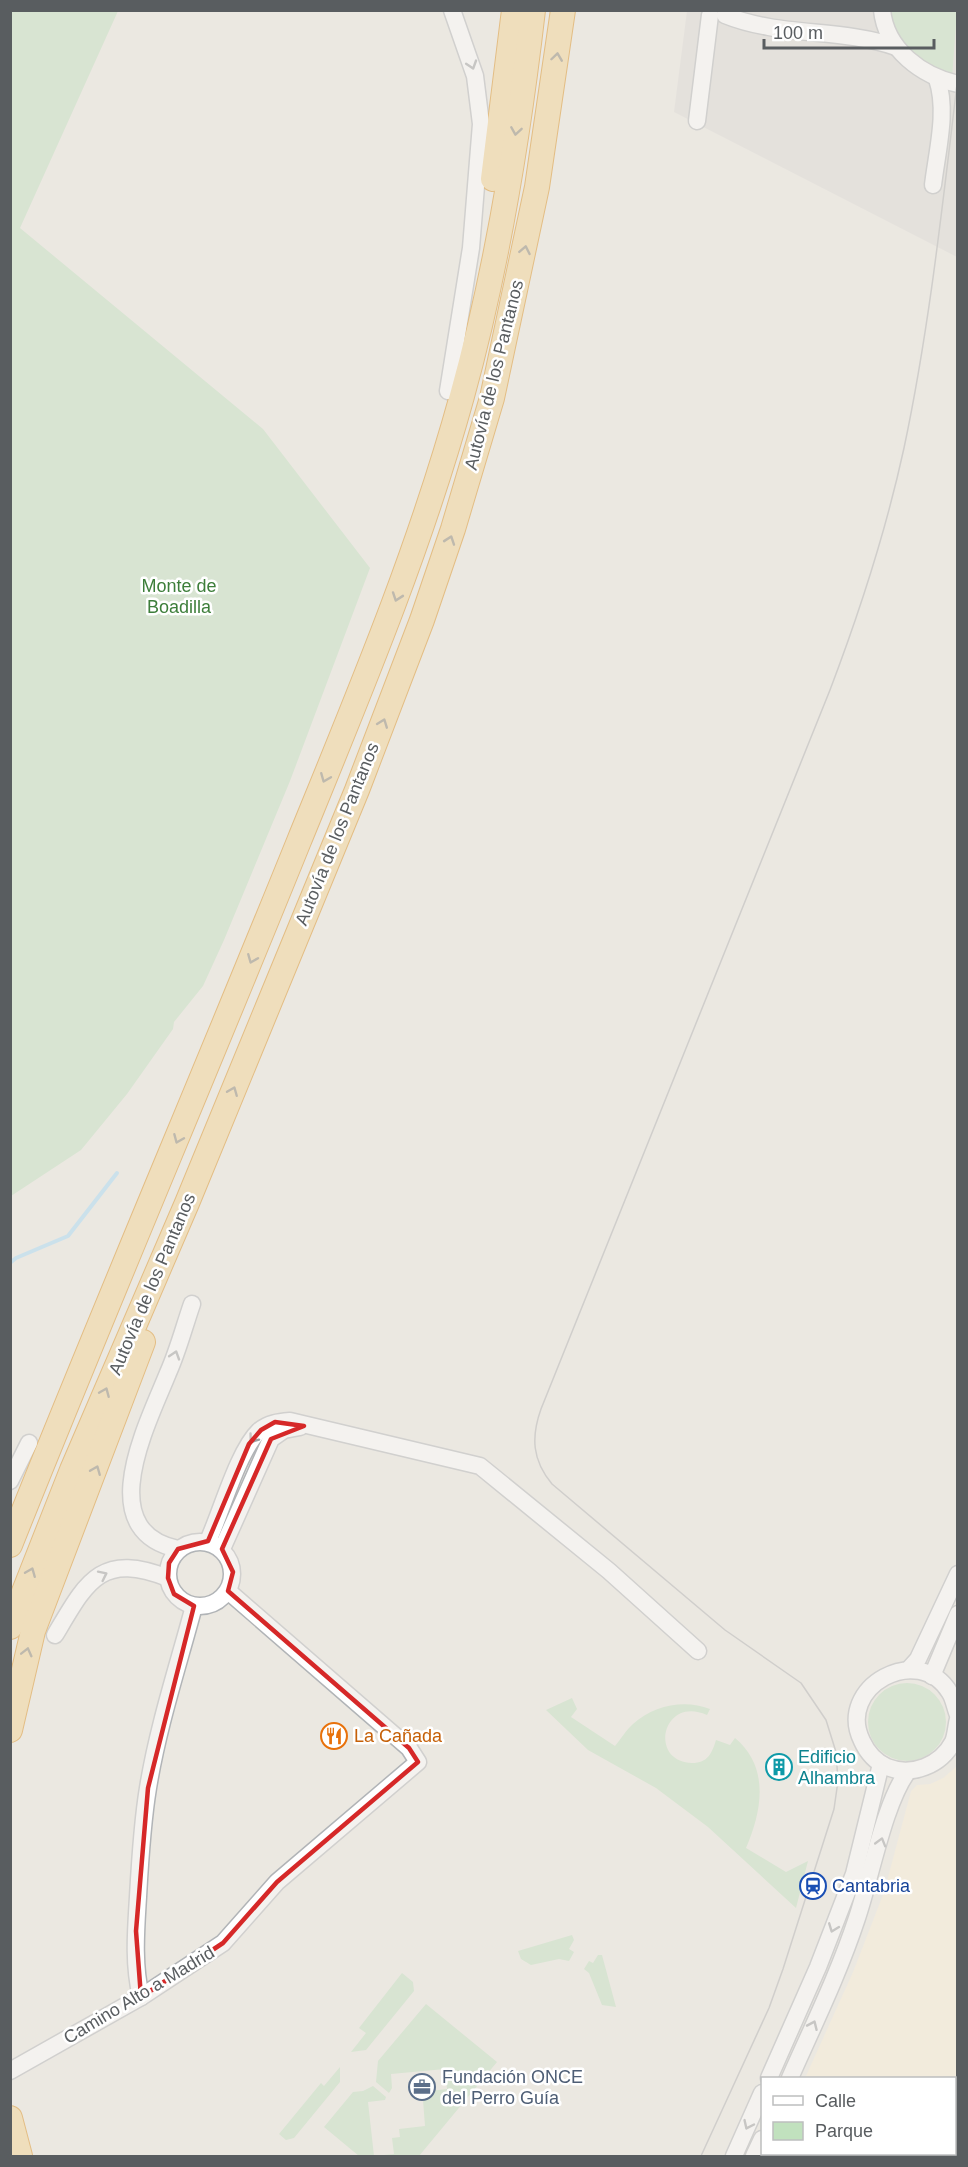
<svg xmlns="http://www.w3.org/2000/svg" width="968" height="2167" font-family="Helvetica,sans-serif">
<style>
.commercial{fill:#faefd6}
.industrial{fill:#dcdad5}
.green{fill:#c1e1be}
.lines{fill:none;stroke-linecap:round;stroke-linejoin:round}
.stream{stroke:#a4daf7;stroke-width:4}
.minor-casing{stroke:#b1b4b7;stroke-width:19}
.highway-casing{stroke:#d98b12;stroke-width:26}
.minor{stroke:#fff;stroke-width:16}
.highway{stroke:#f4d28f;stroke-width:24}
.tram{stroke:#afb0b0;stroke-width:1.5}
.oneway{stroke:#88806e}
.oneway2{stroke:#9b9ea0}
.marked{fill:none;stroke:#d62828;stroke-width:4.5;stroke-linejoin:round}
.labels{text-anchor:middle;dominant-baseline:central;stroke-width:5;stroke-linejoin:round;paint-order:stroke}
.street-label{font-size:18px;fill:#595d60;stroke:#fff}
.park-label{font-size:18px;fill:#3d7e3a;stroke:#fff}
.food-label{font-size:18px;fill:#c56008;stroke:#fff;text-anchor:start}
.culture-label{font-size:18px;fill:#0d838f;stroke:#fff;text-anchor:start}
.transit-label{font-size:18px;fill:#164399;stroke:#fff;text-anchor:start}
.service-label{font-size:18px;fill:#4e5e75;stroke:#fff;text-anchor:start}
</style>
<rect width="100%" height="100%" fill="#ebe8e1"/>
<path class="commercial" d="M957 1766V2156H770L771 2154H954V2078H805L853 1972 884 1892 911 1791 917 1785 930 1784 943 1778Z"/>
<path class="industrial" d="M687 11H957V257L674 112Z"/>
<g class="green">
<path d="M11 10 118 11 20 228 263 429 370 568 290 781 224 940 203 986 174 1022 173 1029 127 1094 81 1150 11 1196Z"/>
<path d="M889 11H957L952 78C917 60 900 51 889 11Z"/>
<circle cx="907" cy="1722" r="39"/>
<path d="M572 1698 577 1709 571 1717 615 1746C621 1739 626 1730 633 1724 654 1705 685 1699 710 1709L707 1715C662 1695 648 1762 692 1763 708 1763 712 1753 716 1740L730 1745 735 1738C770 1767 762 1811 746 1848L786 1872 808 1861 796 1908 708 1827 656 1788 588 1750 546 1710Z"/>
<path d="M572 1935 574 1940 569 1949 574 1952 569 1961 559 1959 531 1965 521 1959 518 1951Z"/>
<path d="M598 1955H602L616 2007 602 2005 589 1973 584 1969 589 1961 593 1963Z"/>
<path d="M402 1973 413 1982 414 1991 366 2050 351 2052 366 2033 359 2028Z"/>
<path d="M426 2004 497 2062 419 2156H359L324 2127 353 2092 363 2091 373 2086 386 2097 385 2100 368 2102 374 2156 394 2154 392 2138 400 2137 399 2129 425 2126 423 2100 430 2099V2091L447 2089 445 2069 391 2074 392 2088 389 2093 376 2082 378 2061Z"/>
<path d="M340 2067V2082L294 2138 286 2140 279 2134 321 2083 324 2086Z"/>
</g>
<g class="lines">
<path class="stream" d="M10 1263 16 1258 68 1236 117 1173"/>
<defs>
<g id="minor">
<path d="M882 10C886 50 922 76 958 84"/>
<path d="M725 15C779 37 841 28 896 47"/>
<path d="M697 121 710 15"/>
<path d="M933 185C937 151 948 111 937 79"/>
<path d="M448 391 471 248 481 124 475 76 452 10"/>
<path d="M10 1481 29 1443"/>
<path d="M208 1541C221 1513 238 1451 259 1431 268 1423 279 1422 290 1421L480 1466 609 1571 698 1651"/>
<circle cx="200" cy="1574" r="32"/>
<path d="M178 1549C91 1531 148 1423 168 1373 178 1351 184 1327 192 1304"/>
<path d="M222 1549 271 1439 284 1430 300 1427"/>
<path d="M55 1635C86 1583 100 1551 168 1578"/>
<path d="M909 1669 918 1659 958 1574"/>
<path d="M932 1676 958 1614"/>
<path d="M958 1715C955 1708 954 1699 950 1693 919 1641 835 1687 862 1741 867 1752 876 1762 887 1767 912 1777 941 1765 953 1742 956 1735 956 1726 958 1719"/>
<path d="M141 1997C133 1964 136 1930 138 1897 140 1861 142 1824 148 1788 158 1726 178 1666 194 1606"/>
<path d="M10 2071 141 1997 223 1943 277 1882 418 1762 409 1748 228 1591"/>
<path d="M769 2078 818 1967 854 1874 881 1764"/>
<path d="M790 2078C813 2026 839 1973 857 1918 871 1877 884 1803 908 1771"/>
<path d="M734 2156 762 2093"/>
<path d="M754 2156 762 2139"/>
</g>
<g id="highway">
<path d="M493 179 514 10"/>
<path d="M10 1545C104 1309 204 1076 299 841 359 694 420 549 462 396 497 270 518 140 533 10"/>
<path d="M10 1627 72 1470 187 1203 357 790 422 620 453 529 492 398 537 187 563 10"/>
<path d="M10 1730 33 1631 143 1342"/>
<path d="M10 2118 20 2156"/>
</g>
</defs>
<use href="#minor" class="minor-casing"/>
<use href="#highway" class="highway-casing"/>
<use href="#minor" class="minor"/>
<use href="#highway" class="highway"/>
<path class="tram" d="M701 2156 769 2008 783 1969 834 1809 838 1781 836 1752 826 1720 801 1683 725 1630 552 1484C532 1460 531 1437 541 1409L830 690C860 611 886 531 904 448 930 325 943 200 958 76"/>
</g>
<defs><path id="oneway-chevron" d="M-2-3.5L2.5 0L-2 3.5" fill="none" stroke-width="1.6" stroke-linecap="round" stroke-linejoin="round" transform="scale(1.5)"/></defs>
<g class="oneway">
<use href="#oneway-chevron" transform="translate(557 57) rotate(-82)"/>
<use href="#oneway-chevron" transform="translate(516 131) rotate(99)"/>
<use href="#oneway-chevron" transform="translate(525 250) rotate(-79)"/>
<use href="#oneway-chevron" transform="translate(450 540) rotate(-71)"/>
<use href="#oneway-chevron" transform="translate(397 597) rotate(109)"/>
<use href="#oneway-chevron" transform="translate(383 723) rotate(-69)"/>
<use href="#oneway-chevron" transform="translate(325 778) rotate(112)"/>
<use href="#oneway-chevron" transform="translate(252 959) rotate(112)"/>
<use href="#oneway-chevron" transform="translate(233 1091) rotate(-68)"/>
<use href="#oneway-chevron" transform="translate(178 1139) rotate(113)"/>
<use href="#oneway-chevron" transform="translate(105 1392) rotate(-67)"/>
<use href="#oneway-chevron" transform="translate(96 1470) rotate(-68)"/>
<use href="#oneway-chevron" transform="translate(31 1572) rotate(-68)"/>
<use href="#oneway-chevron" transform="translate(27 1652) rotate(-76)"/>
</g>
<g class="oneway2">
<use href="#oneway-chevron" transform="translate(472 65) rotate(72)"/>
<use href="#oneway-chevron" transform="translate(175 1355) rotate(-72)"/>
<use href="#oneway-chevron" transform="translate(253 1439) rotate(126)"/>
<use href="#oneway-chevron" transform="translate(103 1575) rotate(-26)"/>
<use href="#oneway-chevron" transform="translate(881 1842) rotate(-74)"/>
<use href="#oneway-chevron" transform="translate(833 1928) rotate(111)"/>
<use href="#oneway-chevron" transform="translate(813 2025) rotate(-66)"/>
<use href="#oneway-chevron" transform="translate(748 2125) rotate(115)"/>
</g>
<path d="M0 0H968V2167H0ZM275 1422 304 1426 271 1439 222 1549 233 1572 228 1591 409 1748 418 1762 277 1882 223 1943 141 1997 136 1931 148 1788 194 1606 174 1594 168 1578 169 1563 178 1549 208 1541 249 1444 261 1430Z" fill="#ebe8e1" fill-opacity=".55" fill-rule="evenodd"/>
<path class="marked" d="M275 1422 304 1426 271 1439 222 1549 233 1572 228 1591 409 1748 418 1762 277 1882 223 1943 141 1997 136 1931 148 1788 194 1606 174 1594 168 1578 169 1563 178 1549 208 1541 249 1444 261 1430Z"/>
<defs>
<symbol id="restaurant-ring" viewBox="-11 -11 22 22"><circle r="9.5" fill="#fff" stroke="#e8710a" stroke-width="1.5"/><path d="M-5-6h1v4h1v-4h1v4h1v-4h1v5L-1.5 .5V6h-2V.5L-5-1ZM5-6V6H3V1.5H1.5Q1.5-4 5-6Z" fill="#e8710a"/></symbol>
<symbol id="building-ring" viewBox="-11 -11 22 22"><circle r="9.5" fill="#fff" stroke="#0f9aa8" stroke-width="1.5"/><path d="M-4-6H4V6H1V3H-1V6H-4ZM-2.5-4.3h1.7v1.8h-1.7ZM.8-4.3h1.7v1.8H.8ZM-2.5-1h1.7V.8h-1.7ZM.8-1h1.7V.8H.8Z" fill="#0f9aa8"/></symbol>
<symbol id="station-ring" viewBox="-11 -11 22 22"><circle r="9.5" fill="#fff" stroke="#1a4fb4" stroke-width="1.5"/><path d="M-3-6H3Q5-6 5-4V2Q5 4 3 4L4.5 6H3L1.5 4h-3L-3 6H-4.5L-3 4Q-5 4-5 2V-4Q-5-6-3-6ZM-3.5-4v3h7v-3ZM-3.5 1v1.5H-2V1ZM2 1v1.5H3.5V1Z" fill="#1a4fb4"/></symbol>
<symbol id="office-ring" viewBox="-11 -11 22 22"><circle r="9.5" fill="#fff" stroke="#5c6f8a" stroke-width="1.5"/><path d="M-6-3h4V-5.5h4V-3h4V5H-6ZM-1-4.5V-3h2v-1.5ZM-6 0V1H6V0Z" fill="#5c6f8a"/></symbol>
</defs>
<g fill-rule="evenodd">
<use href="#restaurant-ring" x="319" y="1721" width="30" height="30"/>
<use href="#building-ring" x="764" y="1752" width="30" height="30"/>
<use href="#station-ring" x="798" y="1871" width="30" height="30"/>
<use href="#office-ring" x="407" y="2072" width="30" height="30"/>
</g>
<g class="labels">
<g class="street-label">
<text transform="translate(494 375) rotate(-76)">Autovía de los Pantanos</text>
<text transform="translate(337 834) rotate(-68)">Autovía de los Pantanos</text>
<text transform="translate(152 1284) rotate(-67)">Autovía de los Pantanos</text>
<text transform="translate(139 1995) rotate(-31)">Camino Alto a Madrid</text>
</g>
<g class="park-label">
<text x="179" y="586">Monte de<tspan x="179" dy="21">Boadilla</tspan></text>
</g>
<g class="food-label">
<text x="354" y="1736">La Cañada</text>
</g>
<g class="culture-label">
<text x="798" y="1757">Edificio<tspan x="798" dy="21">Alhambra</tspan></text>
</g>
<g class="transit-label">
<text x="832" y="1886">Cantabria</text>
</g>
<g class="service-label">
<text x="442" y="2077">Fundación ONCE<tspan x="442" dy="21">del Perro Guía</tspan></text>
</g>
</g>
<rect width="968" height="2167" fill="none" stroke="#595d60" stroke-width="24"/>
<rect x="761" y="2077" width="195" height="78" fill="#ffffff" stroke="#bdbebf" stroke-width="1.5"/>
<rect x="773" y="2096" width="30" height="9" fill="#ffffff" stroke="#bdbebf" stroke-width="1.5"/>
<text x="815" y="2107" font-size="18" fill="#595d60">Calle</text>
<rect x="773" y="2122" width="30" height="18" fill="#c1e1be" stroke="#bdbebf" stroke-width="1.5"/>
<text x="815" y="2137" font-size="18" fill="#595d60">Parque</text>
<path d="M764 39v9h170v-9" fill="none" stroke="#595d60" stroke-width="3"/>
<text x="773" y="39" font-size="18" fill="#595d60" stroke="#ffffff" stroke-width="4.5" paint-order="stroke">100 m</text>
</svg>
